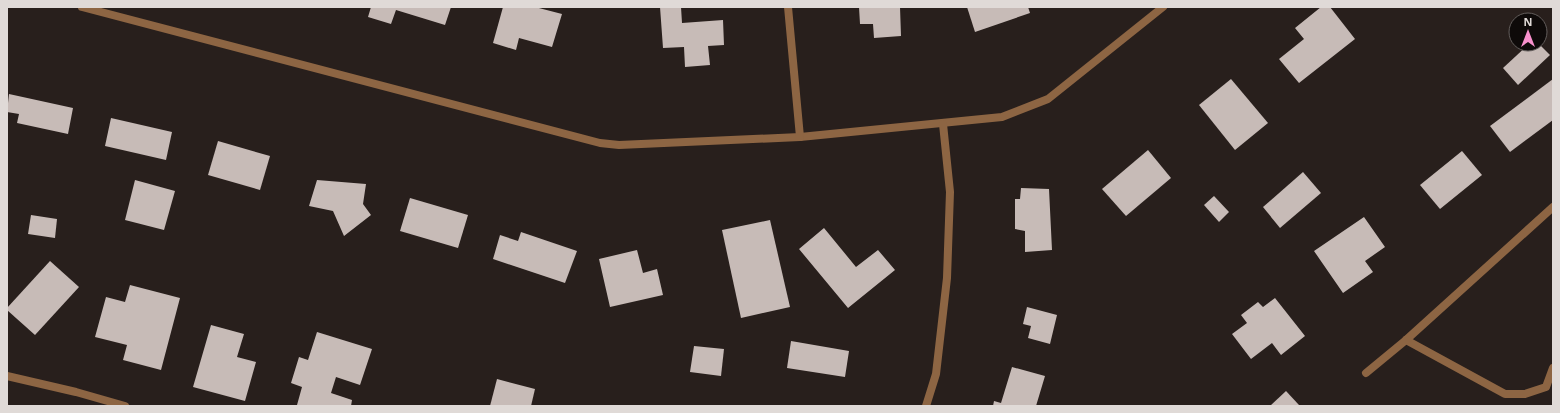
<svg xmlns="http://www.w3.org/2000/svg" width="1560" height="413" font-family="'Open Sans',sans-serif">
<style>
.building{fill:#c7bbb7}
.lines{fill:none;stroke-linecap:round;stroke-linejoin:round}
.street{stroke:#8d6543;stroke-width:8}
</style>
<rect width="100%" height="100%" fill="#281f1c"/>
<g class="building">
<path d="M371 7H451L445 25 396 10 391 24 368 17Z"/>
<path d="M503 7H535L562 14 552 47 519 38 516 50 493 43Z"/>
<path d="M660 7H681L682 23 723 20 724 45 708 46 710 65 685 67 684 47 663 48Z"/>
<path d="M859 7H900L901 36 874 38 873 24H860Z"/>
<path d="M967 7H1028L1030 13 975 32Z"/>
<path d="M1321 7H1330L1355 39 1299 83 1279 59 1304 39 1295 28Z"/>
<path d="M1529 44H1539L1550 55 1518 85 1503 68Z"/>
<path d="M1231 79 1268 123 1235 150 1199 105Z"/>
<path d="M1553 79V120L1510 152 1490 126Z"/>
<path d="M9 94 73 108 68 134 17 123 19 114 7 112Z"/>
<path d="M111 118 172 132 166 160 105 146Z"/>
<path d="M218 141 270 156 260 190 208 175Z"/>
<path d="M1148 150 1171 178 1126 216 1102 189Z"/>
<path d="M1462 151 1482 175 1440 209 1420 185Z"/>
<path d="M1303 172 1321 193 1280 228 1263 207Z"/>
<path d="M135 180 175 191 164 230 125 220Z"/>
<path d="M317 180 366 184 363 204 371 215 344 236 333 211 309 206Z"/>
<path d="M1021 188 1049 189 1052 250 1025 252V231L1015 229V199H1020Z"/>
<path d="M1214 196 1229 212 1219 222 1204 205Z"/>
<path d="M410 198 468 215 458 248 400 231Z"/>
<path d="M31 215 57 219 55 238 28 234Z"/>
<path d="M1364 217 1385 247 1365 261 1373 272 1343 293 1314 251Z"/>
<path d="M770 220 790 307 741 318 722 230Z"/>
<path d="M824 228 856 267 878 250 895 270 848 308 799 249Z"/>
<path d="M521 232 577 251 565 283 493 259 500 235 518 241Z"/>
<path d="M637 250 643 273 657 269 663 295 610 307 599 259Z"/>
<path d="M50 261 79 287 35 335 7 310V308Z"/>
<path d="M130 285 180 298 161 370 123 360 127 345 95 337 106 297 125 302Z"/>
<path d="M1275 298 1305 336 1281 355 1272 343 1251 359 1232 334 1247 323 1241 315 1258 302 1263 307Z"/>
<path d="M1027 307 1057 315 1050 344 1028 338 1031 326 1023 324Z"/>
<path d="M211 325 244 334 237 357 256 362 245 401 193 387Z"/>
<path d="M317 332 372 349 360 385 336 377 331 393 352 400 351 406H301L297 405 302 387 291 383 299 357 308 360Z"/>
<path d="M791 341 849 351 845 377 787 368Z"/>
<path d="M694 346 724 349 721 376 690 372Z"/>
<path d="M1012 367 1045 376 1036 406H993L994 401 1001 403Z"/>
<path d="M497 379 535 389 531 406H490Z"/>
<path d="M1286 391 1299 405 1270 406Z"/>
</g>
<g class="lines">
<g class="street">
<path d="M82 7 600 143 619 145 800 137 1002 117 1048 99 1163 7"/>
<path d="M788 7 800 137"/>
<path d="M1406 340 1505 394H1525L1546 387 1553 368"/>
<path d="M1366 373 1406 340 1553 207"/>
<path d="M7 376 76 392 125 406"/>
<path d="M926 406 936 374 947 278 950 192 943 124"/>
</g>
</g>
<rect width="1560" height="413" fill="none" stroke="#e0dad7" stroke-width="16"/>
<g transform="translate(1528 32)"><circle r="19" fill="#0e0a09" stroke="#625d5b"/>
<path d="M0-3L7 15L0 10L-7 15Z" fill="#f890cc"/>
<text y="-6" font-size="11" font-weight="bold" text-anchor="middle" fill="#e0dad7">N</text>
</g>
</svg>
